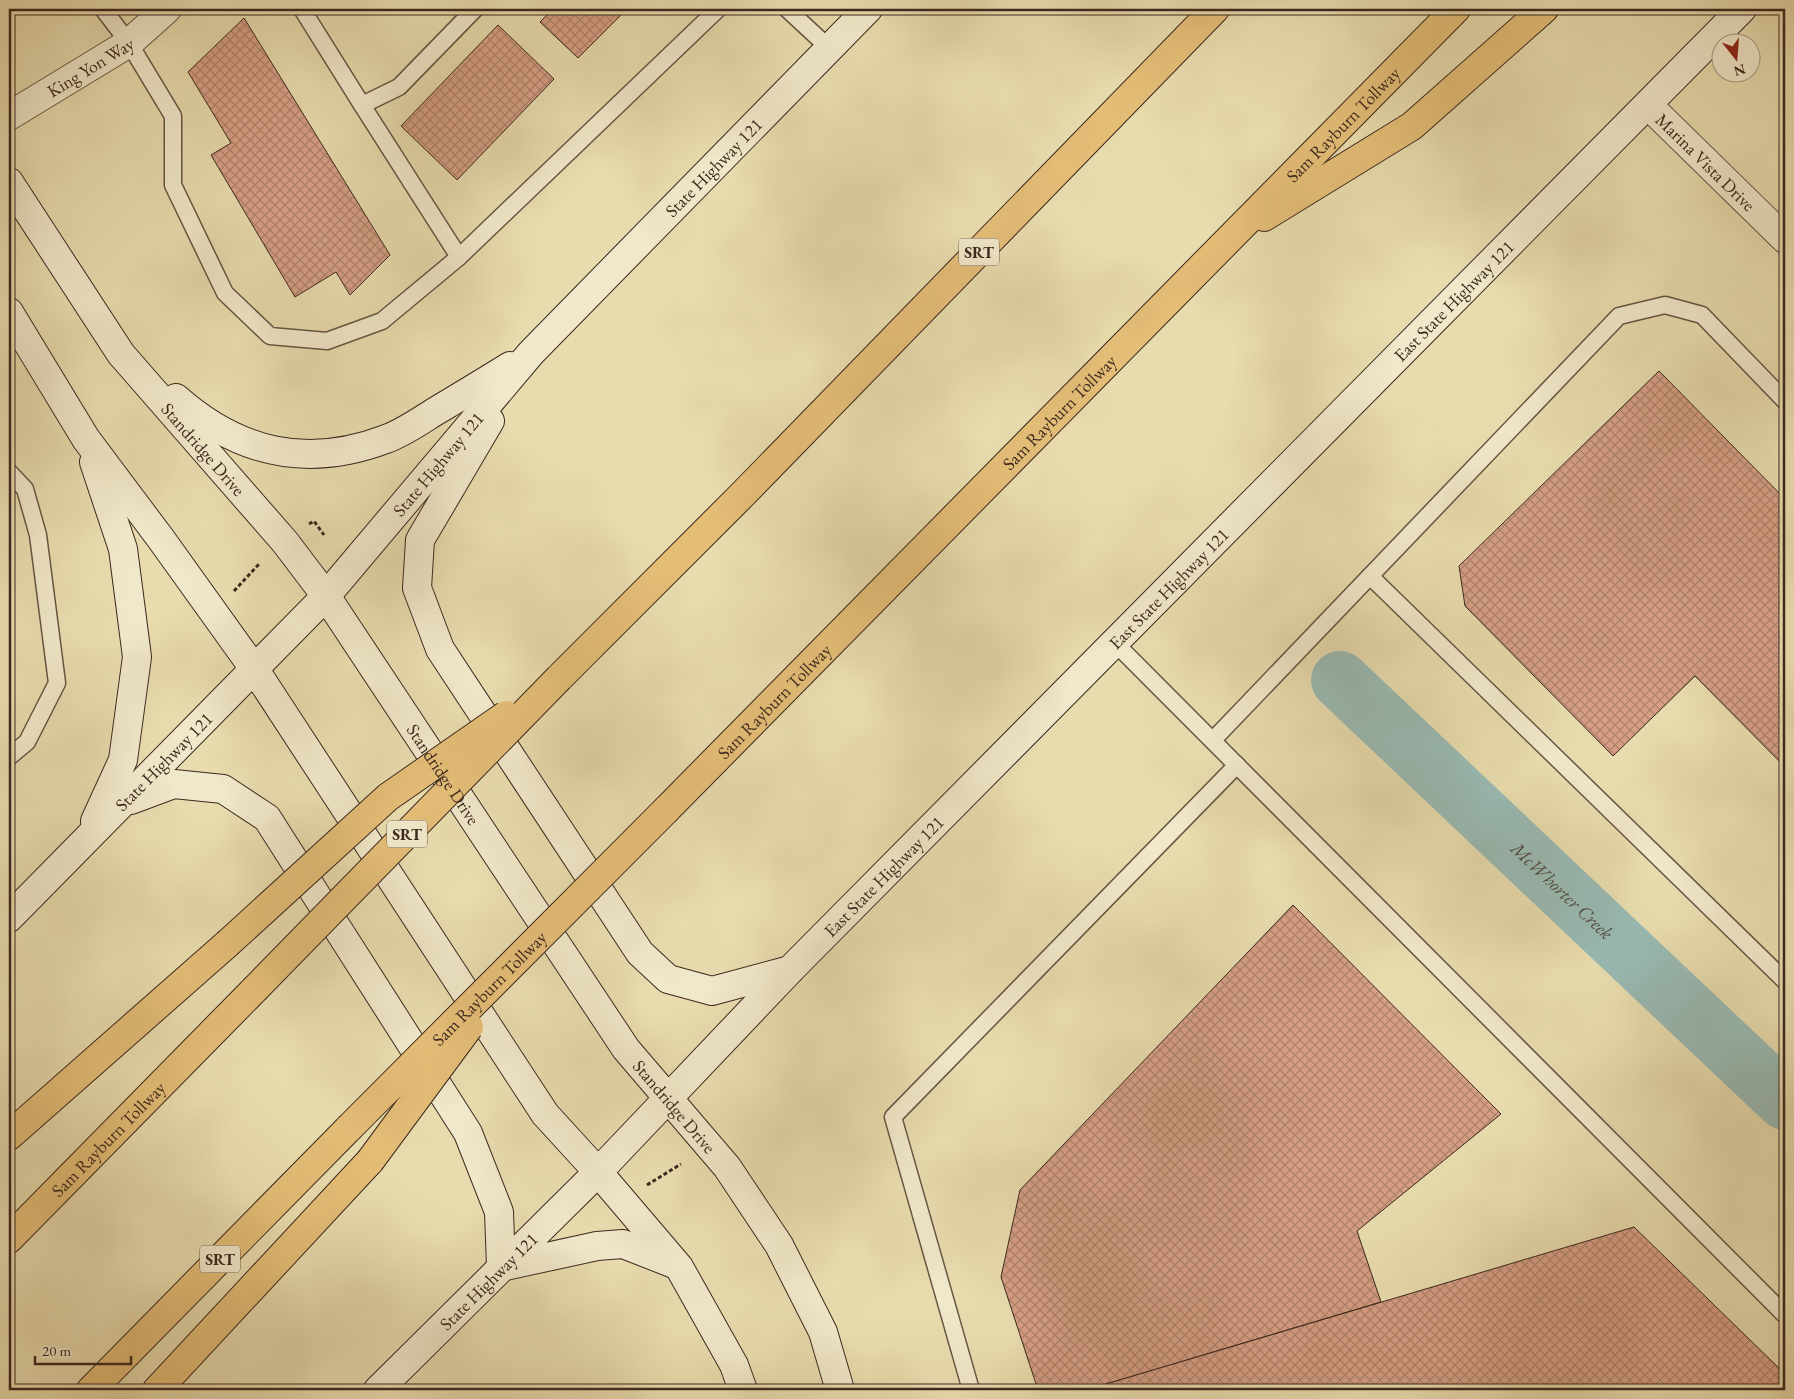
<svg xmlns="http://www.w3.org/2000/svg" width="1794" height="1399" font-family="'EB Garamond',serif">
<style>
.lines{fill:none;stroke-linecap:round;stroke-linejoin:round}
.river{stroke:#99bab3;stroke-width:58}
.building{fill:url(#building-cross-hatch);stroke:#3c281f}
.lane-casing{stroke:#675543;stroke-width:19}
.street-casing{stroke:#675543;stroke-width:30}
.secondary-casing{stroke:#3c281f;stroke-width:30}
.highway-casing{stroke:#3c281f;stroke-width:30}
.path{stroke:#3c281f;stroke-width:3;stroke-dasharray:4 2.5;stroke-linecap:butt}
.lane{stroke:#f0e8ca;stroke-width:16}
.street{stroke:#f0e8ca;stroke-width:28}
.secondary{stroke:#f0e8ca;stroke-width:28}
.highway{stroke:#e4be77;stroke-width:28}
.highway-bridge-casing{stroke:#3c281f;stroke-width:30;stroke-linecap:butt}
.highway-bridge{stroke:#e4be77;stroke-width:28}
.labels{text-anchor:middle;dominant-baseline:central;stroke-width:5;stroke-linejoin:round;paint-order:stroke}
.shield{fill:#f0e8ca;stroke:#726252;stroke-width:1}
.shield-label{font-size:16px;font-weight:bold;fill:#3c281f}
.street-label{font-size:18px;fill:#3c281f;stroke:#f0e8ca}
.water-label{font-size:19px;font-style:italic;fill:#534c44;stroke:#f0e8ca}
</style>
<defs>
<pattern id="building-cross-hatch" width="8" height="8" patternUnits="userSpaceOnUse" patternTransform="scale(1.25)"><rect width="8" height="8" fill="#d69f85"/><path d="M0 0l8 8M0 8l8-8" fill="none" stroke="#af826c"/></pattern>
</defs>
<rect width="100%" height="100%" fill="#e8dcae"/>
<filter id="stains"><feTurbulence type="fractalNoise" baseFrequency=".004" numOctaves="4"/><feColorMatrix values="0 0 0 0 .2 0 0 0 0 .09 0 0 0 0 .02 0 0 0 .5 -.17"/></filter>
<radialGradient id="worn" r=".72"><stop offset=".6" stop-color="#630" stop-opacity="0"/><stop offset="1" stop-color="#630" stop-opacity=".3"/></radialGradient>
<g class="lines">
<path class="river" id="s1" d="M1340 680 1785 1101"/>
</g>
<g class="building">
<path d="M553 9H627L578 58 540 22Z"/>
<path d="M244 18 390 255 350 295 336 272 295 297 211 155 231 143 188 72Z"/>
<path d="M498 25 554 79 457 180 401 126Z"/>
<path d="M1659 371 1785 499V767L1695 676 1613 756 1465 606 1459 566Z"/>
<path d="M1293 905 1501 1114 1357 1231 1381 1302 1086 1390H1038L1001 1277 1020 1190Z"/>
<path d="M1634 1227 1785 1374V1390H1086Z"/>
</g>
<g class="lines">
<defs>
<g id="lane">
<path d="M103 9 129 43 173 116V185L225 293 270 336 327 341 382 321 459 257"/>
<path d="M302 9 362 105 399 87 475 9"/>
<path d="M787 9 829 48"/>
<path d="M362 105 459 257 718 9"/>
<path d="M9 472 25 489 38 535 57 683 27 742 9 757"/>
<path d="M1370 576 1785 981"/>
<path d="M1115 643 1785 1315"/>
<path d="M1213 740 1619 316 1665 305 1702 315 1785 401"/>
<path d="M971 1390 893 1117 1237 765"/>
</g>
<g id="street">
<path id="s2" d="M1648 105 1785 239"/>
<path id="s3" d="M9 116 129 43 167 9"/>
</g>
<g id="secondary">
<path id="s4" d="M9 182 121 354 285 542 326 596 626 1049 727 1167 779 1245 823 1332 840 1390"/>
<path d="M9 312 86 439 161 539 255 670 545 1114 598 1172 679 1267 734 1365 743 1390"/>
<path d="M176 398C238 453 307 469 386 439 403 433 420 421 436 411 461 396 486 381 510 366"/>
<path d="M490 421 420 540 417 588 440 649 640 953 668 979 712 991 790 970"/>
<path d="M94 462 123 549 137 657 123 760 95 821"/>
<path d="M131 800 174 784 223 789 267 818 468 1133 499 1212 501 1267"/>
<path id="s5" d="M9 918 326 596 531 353 868 9"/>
<path d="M501 1267 597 1246 623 1244 674 1264"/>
<path id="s6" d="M378 1390 598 1172 790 970 1742 9"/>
</g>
<g id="highway">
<path d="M1264 217 1412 126 1544 9"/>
<path d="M559 678 742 495 1215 9"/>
<path id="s7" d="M667 809 1456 9"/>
<path d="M9 1136 227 944"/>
<path id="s8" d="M9 1239 254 990"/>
<path d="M91 1390 349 1128"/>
<path d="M157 1390 370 1161"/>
</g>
</defs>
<use href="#lane" class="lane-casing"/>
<use href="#street" class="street-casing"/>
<use href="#secondary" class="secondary-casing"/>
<use href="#highway" class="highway-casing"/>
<g class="path">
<path d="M309 524 314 521 324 535"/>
<path d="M234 591 259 564"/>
<path d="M647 1185 681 1164"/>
</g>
<use href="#lane" class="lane"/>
<use href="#street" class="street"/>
<use href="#secondary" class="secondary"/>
<use href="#highway" class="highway"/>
<defs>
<g id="highway-bridge">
<path d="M227 944 388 797 506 715"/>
<path d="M254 990 559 678"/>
<path id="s9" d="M349 1128 667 809"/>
<path d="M370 1161 469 1027"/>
</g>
</defs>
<use href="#highway-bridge" class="highway-bridge-casing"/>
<use href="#highway-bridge" class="highway-bridge"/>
</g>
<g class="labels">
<g class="shield">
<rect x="959" y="238.5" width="40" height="27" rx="4"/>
<rect x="387" y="820.5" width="40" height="27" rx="4"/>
<rect x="200" y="1245.5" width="40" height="27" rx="4"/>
</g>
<g class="shield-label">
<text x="979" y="252">SRT</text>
<text x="407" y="834">SRT</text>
<text x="220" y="1259">SRT</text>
</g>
<g class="street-label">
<text stroke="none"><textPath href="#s3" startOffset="95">King Yon Way</textPath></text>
<text stroke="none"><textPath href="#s7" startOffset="962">Sam Rayburn Tollway</textPath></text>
<text stroke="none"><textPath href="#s2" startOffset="81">Marina Vista Drive</textPath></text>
<text stroke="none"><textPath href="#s5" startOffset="1030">State Highway 121</textPath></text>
<text stroke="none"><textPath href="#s6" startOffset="1531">East State Highway 121</textPath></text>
<text stroke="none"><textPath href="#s7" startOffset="558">Sam Rayburn Tollway</textPath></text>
<text stroke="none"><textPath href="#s4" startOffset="331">Standridge Drive</textPath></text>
<text stroke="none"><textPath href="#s5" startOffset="625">State Highway 121</textPath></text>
<text stroke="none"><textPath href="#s6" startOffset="1126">East State Highway 121</textPath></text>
<text stroke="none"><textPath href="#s7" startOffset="152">Sam Rayburn Tollway</textPath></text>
<text stroke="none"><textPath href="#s5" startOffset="220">State Highway 121</textPath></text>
<text stroke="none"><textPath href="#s4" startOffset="736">Standridge Drive</textPath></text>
<text stroke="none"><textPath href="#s6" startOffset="721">East State Highway 121</textPath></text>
<text stroke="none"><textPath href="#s9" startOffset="198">Sam Rayburn Tollway</textPath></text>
<text stroke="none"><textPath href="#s4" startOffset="1141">Standridge Drive</textPath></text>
<text stroke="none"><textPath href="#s8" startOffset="141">Sam Rayburn Tollway</textPath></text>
<text stroke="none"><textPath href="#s6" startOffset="155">State Highway 121</textPath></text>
</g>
<g class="water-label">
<text stroke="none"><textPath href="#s1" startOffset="306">McWhorter Creek</textPath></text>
</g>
</g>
<rect width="1794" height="1399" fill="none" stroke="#e8dcae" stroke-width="30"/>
<rect x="10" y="10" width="1774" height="1379" fill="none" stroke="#3c281f" stroke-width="2.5"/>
<rect x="15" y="15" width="1764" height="1369" fill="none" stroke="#3c281f"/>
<g transform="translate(1736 58) rotate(163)"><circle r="24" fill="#f0e8ca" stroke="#a89b86"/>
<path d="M0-4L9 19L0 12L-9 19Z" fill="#8f2418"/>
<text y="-8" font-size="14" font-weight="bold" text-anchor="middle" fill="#3c281f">N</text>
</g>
<path d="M35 1356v8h96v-8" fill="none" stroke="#3c281f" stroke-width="2.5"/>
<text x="42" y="1356" font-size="15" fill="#3c281f" stroke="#f0e8ca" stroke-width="4" paint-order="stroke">20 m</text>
<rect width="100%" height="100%" filter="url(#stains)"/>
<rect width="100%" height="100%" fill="url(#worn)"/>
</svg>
